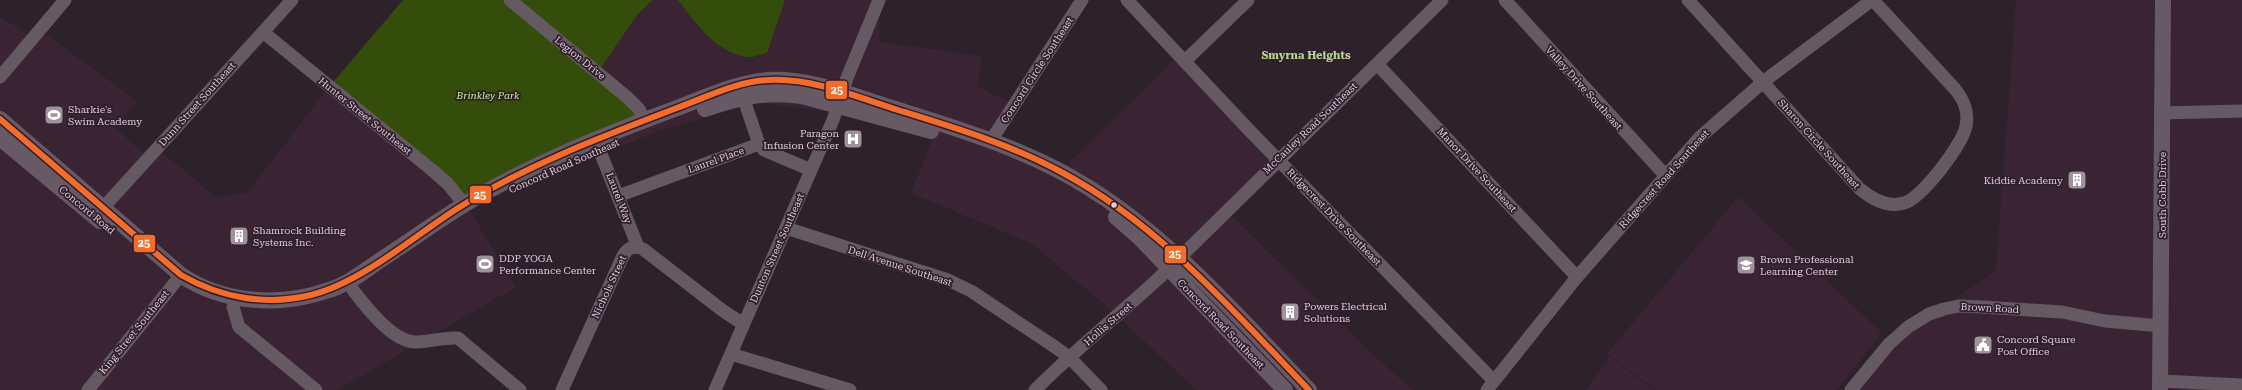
<svg xmlns="http://www.w3.org/2000/svg" width="2242" height="390" font-family="'Roboto Serif',serif">
<style>
.built{fill:#3a2434}
.green{fill:#344d0b}
.lines{fill:none;stroke-linecap:round;stroke-linejoin:round}
.minor{stroke:#665a62;stroke-width:13}
.major{stroke:#685a65;stroke-width:16}
.bus-1-casing{stroke:#311e2c;stroke-width:9}
.bus-1{stroke:#f36c2b;stroke-width:6}
.bus-dot{fill:#dccfd8;stroke:#311e2c;stroke-width:1.5}
.labels{text-anchor:middle;dominant-baseline:central;stroke-width:3.5;stroke-linejoin:round;paint-order:stroke}
.street-label{font-size:10px;fill:#dccfd8;stroke:#311e2c}
.park-label{font-size:10px;font-style:italic;fill:#c0f588;stroke:#311e2c}
.poi-label{font-size:10px;fill:#dccfd8;stroke:#311e2c;text-anchor:start}
.neighbourhood-label{font-size:11px;font-weight:bold;fill:#b2d590;stroke:#311e2c}
.line-badge{stroke:#311e2c;stroke-width:1.5}
.badge-label{font-size:11px;text-anchor:middle;font-weight:bold;fill:#fff}
</style>
<rect width="100%" height="100%" fill="#2d222a"/>
<g class="built">
<path d="M653 0H678L701 31 767 53 785 0H880L879 42 982 56 977 87 1020 106 1001 137 1067 165 1182 52 1284 166 1232 216 1365 347 1412 390H1196L1118 316 1031 243 911 193 937 127 840 99 823 111 757 103 661 130 468 208 521 295 515 288 337 390H0V17L27 33 40 30 137 101 115 127 141 152 157 148 216 197 247 193 329 87 598 72 638 14Z"/>
<path d="M2016 0H2242V390H1855L1897 338 1996 271Z"/>
<path d="M1738 197 1882 333 1836 390H1656L1607 354Z"/>
<path d="M1610 357 1653 390H1586Z"/>
</g>
<g class="green">
<path d="M403 0H653L638 14 598 72 646 124 467 208 329 87Z"/>
<path d="M678 0H785L767 53C761 54 752 58 746 57 715 51 695 23 678 0Z"/>
</g>
<g class="lines">
<g class="minor">
<path d="M510 0 628 98 639 109 644 121"/>
<path d="M1127 0 1249 130 1493 380"/>
<path d="M1505 0 1665 175"/>
<path d="M1688 0 1860 189C1872 199 1888 208 1904 203 1922 198 1963 144 1966 126 1969 111 1964 100 1955 89L1873 0"/>
<path d="M263 32 432 170 448 184 464 204"/>
<path d="M1185 61 1248 0"/>
<path d="M1377 64 1577 277"/>
<path d="M0 77 65 0"/>
<path d="M743 97 759 144 764 150 811 170"/>
<path d="M2162 113 2242 111"/>
<path d="M992 139 1082 0"/>
<path d="M599 149 638 247"/>
<path d="M618 196 759 144"/>
<path d="M102 209 292 0"/>
<path d="M786 228 948 280 971 291 1055 347 1069 357 1101 390"/>
<path d="M353 290C366 307 392 341 415 342 430 342 443 337 458 338L520 390"/>
<path d="M233 307 239 327 316 390"/>
<path d="M731 354 850 390"/>
<path d="M2161 381 2242 385"/>
<path d="M88 390 181 275"/>
<path d="M562 390 622 258C627 248 632 245 643 249L722 310 743 324"/>
<path d="M715 390 833 120 847 78 879 0"/>
<path d="M1035 390C1075 350 1119 315 1160 277L1442 0"/>
<path d="M1487 390 1577 277 1699 138 1763 82 1872 0"/>
<path d="M1851 390 1889 344 1908 327 1929 314 1944 309 1959 306 1982 307 2062 312 2105 321 2161 326"/>
</g>
<g class="major">
<path d="M705 109C740 97 765 91 802 96L931 131"/>
<path d="M0 119 181 275C224 304 281 307 329 290 348 284 363 272 379 261 408 242 436 222 465 204 532 164 604 135 677 108 706 97 738 82 769 80 811 78 855 97 895 109 961 130 1026 149 1086 186 1172 239 1239 318 1309 390"/>
<path d="M0 138 100 221"/>
<path d="M1116 217 1140 238 1285 390"/>
<path d="M2160 390 2163 0"/>
</g>
<defs>
<path id="bus-1" d="M0 119 181 275C221 298 266 306 311 295 360 283 412 238 455 210 524 166 601 137 677 108 707 97 737 81 770 80 814 78 859 98 901 111 956 128 1012 145 1063 173 1160 225 1234 312 1309 390"/>
</defs>
<use href="#bus-1" class="bus-1-casing"/>
<use href="#bus-1" class="bus-1"/>
</g>
<defs>
<symbol id="stadium-square" viewBox="-11 -11 22 22"><rect x="-9" y="-9" width="18" height="18" rx="4" fill="#9f929b" stroke="#311e2c"/><path d="M0-5a6.5 5 0 1 0 0 10a6.5 5 0 1 0 0-10ZM-3.5-1.8h7v3.6h-7Z" fill="#fff"/></symbol>
<symbol id="hospital-square" viewBox="-11 -11 22 22"><rect x="-9" y="-9" width="18" height="18" rx="4" fill="#9f929b" stroke="#311e2c"/><path d="M-5-5h3v3.5h4V-5h3V5h-3V1.5h-4V5h-3Z" fill="#fff"/></symbol>
<symbol id="building-square" viewBox="-11 -11 22 22"><rect x="-9" y="-9" width="18" height="18" rx="4" fill="#9f929b" stroke="#311e2c"/><path d="M-4-6H4V6H1V3H-1V6H-4ZM-2.5-4.3h1.7v1.8h-1.7ZM.8-4.3h1.7v1.8H.8ZM-2.5-1h1.7V.8h-1.7ZM.8-1h1.7V.8H.8Z" fill="#fff"/></symbol>
<symbol id="school-square" viewBox="-11 -11 22 22"><rect x="-9" y="-9" width="18" height="18" rx="4" fill="#9f929b" stroke="#311e2c"/><path d="M0-5L7-2L0 1L-7-2ZM-4 1L0 2.5L4 1V4Q0 6-4 4Z" fill="#fff"/></symbol>
<symbol id="civic-square" viewBox="-11 -11 22 22"><rect x="-9" y="-9" width="18" height="18" rx="4" fill="#9f929b" stroke="#311e2c"/><path d="M-.6-6.5H3V-4.5H.6V-3L4-1V1h2V6H-6V1h2V-1L-.6-3ZM-1.2 2.5V6h2.4V2.5Z" fill="#fff"/></symbol>
</defs>
<g fill-rule="evenodd">
<use href="#stadium-square" x="43" y="104" width="22" height="22"/>
<use href="#hospital-square" x="842" y="128" width="22" height="22"/>
<use href="#building-square" x="2066" y="169" width="22" height="22"/>
<use href="#building-square" x="228" y="225" width="22" height="22"/>
<use href="#stadium-square" x="474" y="253" width="22" height="22"/>
<use href="#school-square" x="1735" y="254" width="22" height="22"/>
<use href="#building-square" x="1279" y="301" width="22" height="22"/>
<use href="#civic-square" x="1972" y="334" width="22" height="22"/>
</g>
<circle class="bus-dot" cx="1114" cy="205" r="3.5"/>
<g class="labels">
<g class="street-label">
<text transform="translate(580 58) rotate(39)">Legion Drive</text>
<text transform="translate(1037 70) rotate(-57)">Concord Circle Southeast</text>
<text transform="translate(1584 88) rotate(48)">Valley Drive Southeast</text>
<text transform="translate(197 104) rotate(-48)">Dunn Street Southeast</text>
<text transform="translate(365 116) rotate(39)">Hunter Street Southeast</text>
<text transform="translate(1310 128) rotate(-44)">McCauley Road Southeast</text>
<text transform="translate(1819 144) rotate(48)">Sharon Circle Southeast</text>
<text transform="translate(716 160) rotate(-20)">Laurel Place</text>
<text transform="translate(564 166) rotate(-24)">Concord Road Southeast</text>
<text transform="translate(1477 170) rotate(47)">Manor Drive Southeast</text>
<text transform="translate(1664 179) rotate(-48)">Ridgecrest Road Southeast</text>
<text transform="translate(2162 195) rotate(-90)">South Cobb Drive</text>
<text transform="translate(619 198) rotate(69)">Laurel Way</text>
<text transform="translate(87 210) rotate(40)">Concord Road</text>
<text transform="translate(1334 217) rotate(46)">Ridgecrest Drive Southeast</text>
<text transform="translate(777 248) rotate(-66)">Dunton Street Southeast</text>
<text transform="translate(900 266) rotate(18)">Dell Avenue Southeast</text>
<text transform="translate(609 287) rotate(-65)">Nichols Street</text>
<text transform="translate(1990 308) rotate(3)">Brown Road</text>
<text transform="translate(1108 324) rotate(-41)">Hollis Street</text>
<text transform="translate(1221 324) rotate(46)">Concord Road Southeast</text>
<text transform="translate(134 332) rotate(-51)">King Street Southeast</text>
</g>
<g class="park-label">
<text x="488" y="95">Brinkley Park</text>
</g>
<g class="poi-label">
<text x="68" y="109">Sharkie's<tspan x="68" dy="12">Swim Academy</tspan></text>
<text x="839" y="133" text-anchor="end">Paragon<tspan x="839" dy="12">Infusion Center</tspan></text>
<text x="2063" y="180" text-anchor="end">Kiddie Academy</text>
<text x="253" y="230">Shamrock Building<tspan x="253" dy="12">Systems Inc.</tspan></text>
<text x="499" y="258">DDP YOGA<tspan x="499" dy="12">Performance Center</tspan></text>
<text x="1760" y="259">Brown Professional<tspan x="1760" dy="12">Learning Center</tspan></text>
<text x="1304" y="306">Powers Electrical<tspan x="1304" dy="12">Solutions</tspan></text>
<text x="1997" y="339">Concord Square<tspan x="1997" dy="12">Post Office</tspan></text>
</g>
<g class="neighbourhood-label">
<text x="1306" y="55">Smyrna Heights</text>
</g>
</g>
<g class="line-badge">
<rect x="825" y="80" width="23" height="20" rx="4" fill="#f36c2b"/>
<rect x="469" y="185" width="23" height="19" rx="4" fill="#f36c2b"/>
<rect x="133" y="234" width="23" height="19" rx="4" fill="#f36c2b"/>
<rect x="1164" y="245" width="23" height="19" rx="4" fill="#f36c2b"/>
</g>
<g class="badge-label">
<text x="837" y="94">25</text>
<text x="480" y="199">25</text>
<text x="144" y="247">25</text>
<text x="1175" y="258">25</text>
</g>
</svg>
